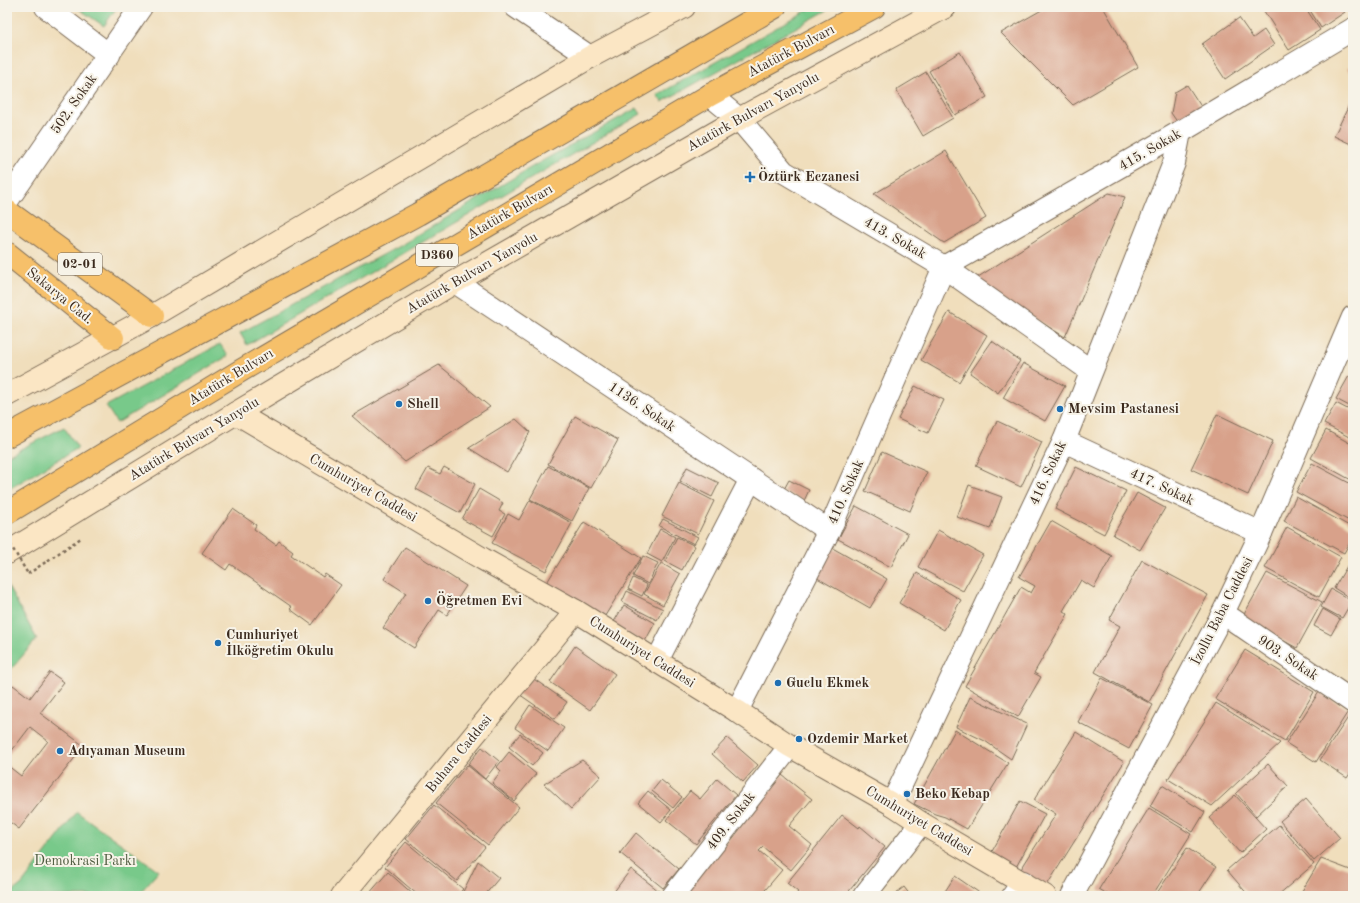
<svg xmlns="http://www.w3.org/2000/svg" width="1360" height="903" font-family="'Old Standard TT',serif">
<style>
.green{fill:#78c98a;stroke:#5a7a54}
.building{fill:#d8a18a}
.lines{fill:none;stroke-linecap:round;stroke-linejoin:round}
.street-casing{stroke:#7a6955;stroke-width:24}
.secondary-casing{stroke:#7a6955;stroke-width:24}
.primary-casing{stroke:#7a6955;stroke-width:24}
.highway-casing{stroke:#7a6955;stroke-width:24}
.path{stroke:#7a6955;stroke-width:2.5;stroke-dasharray:3 3;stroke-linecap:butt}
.street{stroke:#fff;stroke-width:22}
.secondary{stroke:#fbe6c4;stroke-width:22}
.primary{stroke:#f6c06b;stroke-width:22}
.highway{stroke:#f6c06b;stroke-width:22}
.path-bridge{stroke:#7a6955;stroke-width:2.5;stroke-dasharray:3 3;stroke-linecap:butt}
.poi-dot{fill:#1f6fb2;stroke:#f7f3e8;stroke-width:1.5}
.labels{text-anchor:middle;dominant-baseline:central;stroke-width:4;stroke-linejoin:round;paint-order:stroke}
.shield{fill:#f7f3e8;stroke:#73665b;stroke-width:1}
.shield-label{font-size:13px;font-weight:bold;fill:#3b2a1e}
.street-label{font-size:14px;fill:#3b2a1e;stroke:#f7f3e8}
.poi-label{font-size:14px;font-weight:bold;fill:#3b2a1e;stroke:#f7f3e8;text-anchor:start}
.park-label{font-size:14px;fill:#4d5a3e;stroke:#f7f3e8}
</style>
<rect width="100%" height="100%" fill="#f7f3e8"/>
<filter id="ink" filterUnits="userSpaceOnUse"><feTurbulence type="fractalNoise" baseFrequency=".025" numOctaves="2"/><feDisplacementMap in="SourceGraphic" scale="8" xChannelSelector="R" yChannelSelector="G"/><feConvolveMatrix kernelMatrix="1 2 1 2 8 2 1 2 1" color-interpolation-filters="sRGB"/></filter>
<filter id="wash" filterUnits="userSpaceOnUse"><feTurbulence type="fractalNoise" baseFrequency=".012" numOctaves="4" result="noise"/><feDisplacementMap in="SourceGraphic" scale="16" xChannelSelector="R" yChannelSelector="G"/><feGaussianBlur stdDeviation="0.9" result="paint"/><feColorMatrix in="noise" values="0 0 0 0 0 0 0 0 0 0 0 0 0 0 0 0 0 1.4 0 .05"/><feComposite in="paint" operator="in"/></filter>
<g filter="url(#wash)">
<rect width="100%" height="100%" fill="#f0debc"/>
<g class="green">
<path d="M76 7H117L104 26Z"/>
<path d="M813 7H833L662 102 657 95Z"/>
<path d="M637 108 641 114 406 252 247 345 240 333 401 245 535 165Z"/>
<path d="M220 344 228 356 117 423 106 406Z"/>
<path d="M64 427 78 448 7 490V456Z"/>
<path d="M7 585 37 639 7 674Z"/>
<path d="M77 812 159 871 137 896H7L22 884Z"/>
</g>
<g id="blocks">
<g class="building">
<path d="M1047 7H1103L1138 67 1073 105 1001 33Z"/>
<path d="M1263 7H1305L1320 30 1289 50 1262 8Z"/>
<path d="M1308 7H1342L1345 12 1321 28Z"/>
<path d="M1239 18 1253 38 1264 30 1274 45 1225 79 1202 44Z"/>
<path d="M960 52 987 97 955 115 929 71Z"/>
<path d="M1353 65V74L1347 69Z"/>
<path d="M926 72 953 118 923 136 896 90Z"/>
<path d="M1187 85 1202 108 1178 123 1171 113 1175 92Z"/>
<path d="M1353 97V145L1334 136Z"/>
<path d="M946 151 986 218 944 243 874 194Z"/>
<path d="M1109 193 1125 197 1065 337 977 283 975 279Z"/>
<path d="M949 312 987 335 959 382 921 360Z"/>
<path d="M992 341 1020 361 998 393 970 373Z"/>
<path d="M1023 363 1065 386 1045 421 1003 398Z"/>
<path d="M439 365 490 407 405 462 352 416Z"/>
<path d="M1349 376 1353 378V408L1336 399Z"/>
<path d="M915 386 944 400 928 433 898 419Z"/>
<path d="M1336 403 1353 412V439L1324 424Z"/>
<path d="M1217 414 1273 441 1248 495 1191 469Z"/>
<path d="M575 416 618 440 591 488 548 464Z"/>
<path d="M516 419 530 432 507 472 469 448Z"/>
<path d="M997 421 1042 442 1021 487 976 466Z"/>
<path d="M1326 430 1353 445V481L1311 458Z"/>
<path d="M882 452 927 472 910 511 865 491Z"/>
<path d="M1312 463 1353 485V523L1296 492Z"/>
<path d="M548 466 589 488 572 521 530 499Z"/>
<path d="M444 467 475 484 460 513 416 489 428 468 440 474Z"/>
<path d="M687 467 719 483 712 497 680 481Z"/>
<path d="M1076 467 1126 491 1104 534 1055 509Z"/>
<path d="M789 480 809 490 804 501 783 491Z"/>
<path d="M679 483 714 501 698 534 662 516Z"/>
<path d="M969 485 1002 497 990 529 957 517Z"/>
<path d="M479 489 503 503 499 511 505 514 493 536 462 519Z"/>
<path d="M1137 493 1165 508 1140 550 1113 535Z"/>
<path d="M1296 497 1353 528V537L1344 553 1284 521Z"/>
<path d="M530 500 572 523 546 571 492 543 508 514 519 520Z"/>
<path d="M856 506 908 534 891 567 838 539Z"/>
<path d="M233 509 256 525 254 529 276 545 279 541 293 552 291 555 323 577 325 574 341 585 312 625 290 609 292 607 230 564 226 570 202 553Z"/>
<path d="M663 519 698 537 694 544 659 526Z"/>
<path d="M1051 521 1112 556 1094 588 1081 580 1063 611 1068 614 1034 673 1041 677 1018 717 965 686 1021 587 1031 593 1035 586 1019 577Z"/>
<path d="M584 522 641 558 603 619 546 584Z"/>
<path d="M1287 527 1341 557 1319 597 1265 568Z"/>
<path d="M660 529 675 537 662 562 647 554Z"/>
<path d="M938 530 983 555 963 591 918 567Z"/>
<path d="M677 537 695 546 682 570 665 561Z"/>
<path d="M829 546 887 579 870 608 812 575Z"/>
<path d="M405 547 466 586 447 615 439 610 414 648 383 628 406 593 384 579Z"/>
<path d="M643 556 658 563 648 584 633 576Z"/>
<path d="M1353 556V592L1350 598 1334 588Z"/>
<path d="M1142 560 1208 595 1149 702 1095 672 1120 626 1109 620Z"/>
<path d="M661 563 680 574 663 605 644 594Z"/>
<path d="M917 573 961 600 944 630 899 603Z"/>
<path d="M1267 573 1322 602 1297 648 1242 618Z"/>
<path d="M633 578 647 585 642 596 628 589Z"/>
<path d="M1331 589 1352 601 1342 618 1321 607Z"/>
<path d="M627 591 663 609 657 620 622 602Z"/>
<path d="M624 605 655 623 644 643 612 625Z"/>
<path d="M1323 609 1340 619 1331 635 1314 626Z"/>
<path d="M575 646 615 674 590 710 550 682Z"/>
<path d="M1245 650 1314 692 1285 741 1215 699Z"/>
<path d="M50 672 64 682 40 713 84 746 19 829 7 820V765L21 776 48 741 30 727 7 757V692L13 685 30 698Z"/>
<path d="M528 675 567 702 555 719 516 692Z"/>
<path d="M1102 678 1153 705 1129 749 1078 722Z"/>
<path d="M1319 692 1349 710 1316 762 1286 743Z"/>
<path d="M970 697 1027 724 1011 759 985 741 956 727Z"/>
<path d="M1216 703 1280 743 1212 806 1168 779Z"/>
<path d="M530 705 564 728 548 751 515 728Z"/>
<path d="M1351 713 1353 715V769L1347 778 1320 760Z"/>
<path d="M955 730 1008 763 967 829 945 817 935 814 914 804Z"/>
<path d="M1076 732 1124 762 1044 890 1018 874 1056 814 1034 800Z"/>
<path d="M520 734 543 753 532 766 509 747Z"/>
<path d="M727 738 758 765 743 782 712 754Z"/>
<path d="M482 747 499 761 485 779 468 764Z"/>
<path d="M509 752 536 774 514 801 492 783 501 771 497 767Z"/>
<path d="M582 760 601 776 571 809 544 784Z"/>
<path d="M1268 764 1288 786 1256 816 1236 793Z"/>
<path d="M467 765 519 807 488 845 436 803Z"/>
<path d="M782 775 812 799 789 826 812 845 791 870 763 847 759 851 782 870 760 896H680Z"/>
<path d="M717 779 736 795 696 844 666 820 690 791 700 799Z"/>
<path d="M661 780 682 797 673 808 652 791Z"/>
<path d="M1162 785 1205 812 1193 832 1150 806Z"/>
<path d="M648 791 671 810 661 822 638 803Z"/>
<path d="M1235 795 1266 829 1240 853 1209 818Z"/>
<path d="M1306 799 1340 838 1314 861 1280 821Z"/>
<path d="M1020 801 1045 814 1015 869 990 855Z"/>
<path d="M434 805 485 847 457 881 406 839Z"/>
<path d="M1149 808 1191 834 1152 896H1111L1099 889Z"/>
<path d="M842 815 859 828 860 826 885 847 845 896H795L798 892 787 883Z"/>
<path d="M1279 825 1314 864 1277 896H1249L1227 870Z"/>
<path d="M636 833 679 869 663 888 620 853Z"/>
<path d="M406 842 463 889 457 896H419L385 867Z"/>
<path d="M1187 848 1216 867 1197 896H1155Z"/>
<path d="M1321 859 1353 871V896H1299Z"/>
<path d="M478 861 499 878 484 896H461Z"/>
<path d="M631 869 659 891 654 896H616L613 893Z"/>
<path d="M388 872 415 896 368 895Z"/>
<path d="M955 876 981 894 978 896H942Z"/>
<path d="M904 887 910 895 909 896H892Z"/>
</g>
</g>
</g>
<g filter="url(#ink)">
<use href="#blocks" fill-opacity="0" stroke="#7a6955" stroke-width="1"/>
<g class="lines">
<defs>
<g id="street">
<path d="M46 7 109 55"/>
<path d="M516 7 590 57"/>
<path d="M710 95 739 119 784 172 944 267 1091 371"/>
<path d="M7 201 141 7"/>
<path d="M455 282 829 531"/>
<path d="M1064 441 1261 533"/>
<path d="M1223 613 1353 702"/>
<path d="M657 661 751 479"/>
<path d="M737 711 829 531 944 267 1180 132 1353 29"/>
<path d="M892 804 1064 441 1174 163 1180 132"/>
<path d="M673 896 790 746"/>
<path d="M864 896 921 823"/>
<path d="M1013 896 1023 882"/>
<path d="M1072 896 1223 613 1261 533 1353 317"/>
</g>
<g id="secondary">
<path d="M7 395 152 316 590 57 684 7"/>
<path d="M236 413 483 559 576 611 737 711 790 746 892 804 921 823 1045 896"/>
<path d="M7 553 236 413 455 282 739 119 945 7"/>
<path d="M342 896 576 611"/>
</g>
<g id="primary">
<path d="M7 211 152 316"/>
<path d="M7 253 113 338"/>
</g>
<g id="highway">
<path d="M7 436 418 214 775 7"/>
<path d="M7 513 242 370 710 95 874 7"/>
</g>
</defs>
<use href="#street" class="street-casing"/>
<use href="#secondary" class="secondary-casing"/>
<use href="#primary" class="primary-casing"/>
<use href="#highway" class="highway-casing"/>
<path class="path" d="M28 574 81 538"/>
<use href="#street" class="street"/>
<use href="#secondary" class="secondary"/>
<use href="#primary" class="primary"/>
<use href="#highway" class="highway"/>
<path class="path-bridge" d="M7 539 28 574"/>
</g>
</g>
<g class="poi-dot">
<path d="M748 171h4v4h4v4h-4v4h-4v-4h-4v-4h4z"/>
<circle cx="399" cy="404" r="4"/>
<circle cx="1060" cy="409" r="4"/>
<circle cx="428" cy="601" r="4"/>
<circle cx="218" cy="643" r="4"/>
<circle cx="778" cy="683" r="4"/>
<circle cx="799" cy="739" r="4"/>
<circle cx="60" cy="751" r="4"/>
<circle cx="907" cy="794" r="4"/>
</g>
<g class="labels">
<g class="shield">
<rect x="416" y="244" width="42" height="22" rx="3"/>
<rect x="58" y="253" width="44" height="22" rx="3"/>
</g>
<g class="shield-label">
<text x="437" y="255">D360</text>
<text x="80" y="264">02-01</text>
</g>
<g class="street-label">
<text transform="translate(791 51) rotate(-28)">Atatürk Bulvarı</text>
<text transform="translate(74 104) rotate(-55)">502. Sokak</text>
<text transform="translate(753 112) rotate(-29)">Atatürk Bulvarı Yanyolu</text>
<text transform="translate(1150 150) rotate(-30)">415. Sokak</text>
<text transform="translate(510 212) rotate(-30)">Atatürk Bulvarı</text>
<text transform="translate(895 238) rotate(30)">413. Sokak</text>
<text transform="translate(472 273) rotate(-30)">Atatürk Bulvarı Yanyolu</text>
<text transform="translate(60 296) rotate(39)">Sakarya Cad.</text>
<text transform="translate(231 377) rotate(-31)">Atatürk Bulvarı</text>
<text transform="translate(642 407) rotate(34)">1136. Sokak</text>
<text transform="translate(194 439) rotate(-31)">Atatürk Bulvarı Yanyolu</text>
<text transform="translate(1048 473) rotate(-65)">416. Sokak</text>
<text transform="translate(1162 487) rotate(25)">417. Sokak</text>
<text transform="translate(363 488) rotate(30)">Cumhuriyet Caddesi</text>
<text transform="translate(846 492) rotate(-66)">410. Sokak</text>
<text transform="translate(1222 611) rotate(-63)">İzollu Baba Caddesi</text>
<text transform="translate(642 652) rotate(32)">Cumhuriyet Caddesi</text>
<text transform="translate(1288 658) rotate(34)">903. Sokak</text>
<text transform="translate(459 754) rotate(-51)">Buhara Caddesi</text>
<text transform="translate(731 821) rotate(-52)">409. Sokak</text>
<text transform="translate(919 821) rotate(31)">Cumhuriyet Caddesi</text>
</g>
<g class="poi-label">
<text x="758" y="177">Öztürk Eczanesi</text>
<text x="407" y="404">Shell</text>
<text x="1068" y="409">Mevsim Pastanesi</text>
<text x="436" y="601">Öğretmen Evi</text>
<text x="226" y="635">Cumhuriyet<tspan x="226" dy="16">İlköğretim Okulu</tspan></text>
<text x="786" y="683">Guclu Ekmek</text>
<text x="807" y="739">Ozdemir Market</text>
<text x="68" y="751">Adıyaman Museum</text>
<text x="915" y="794">Beko Kebap</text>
</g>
<g class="park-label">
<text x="85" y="861">Demokrasi Parkı</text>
</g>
</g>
<rect width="1360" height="903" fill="none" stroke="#f7f3e8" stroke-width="24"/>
</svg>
